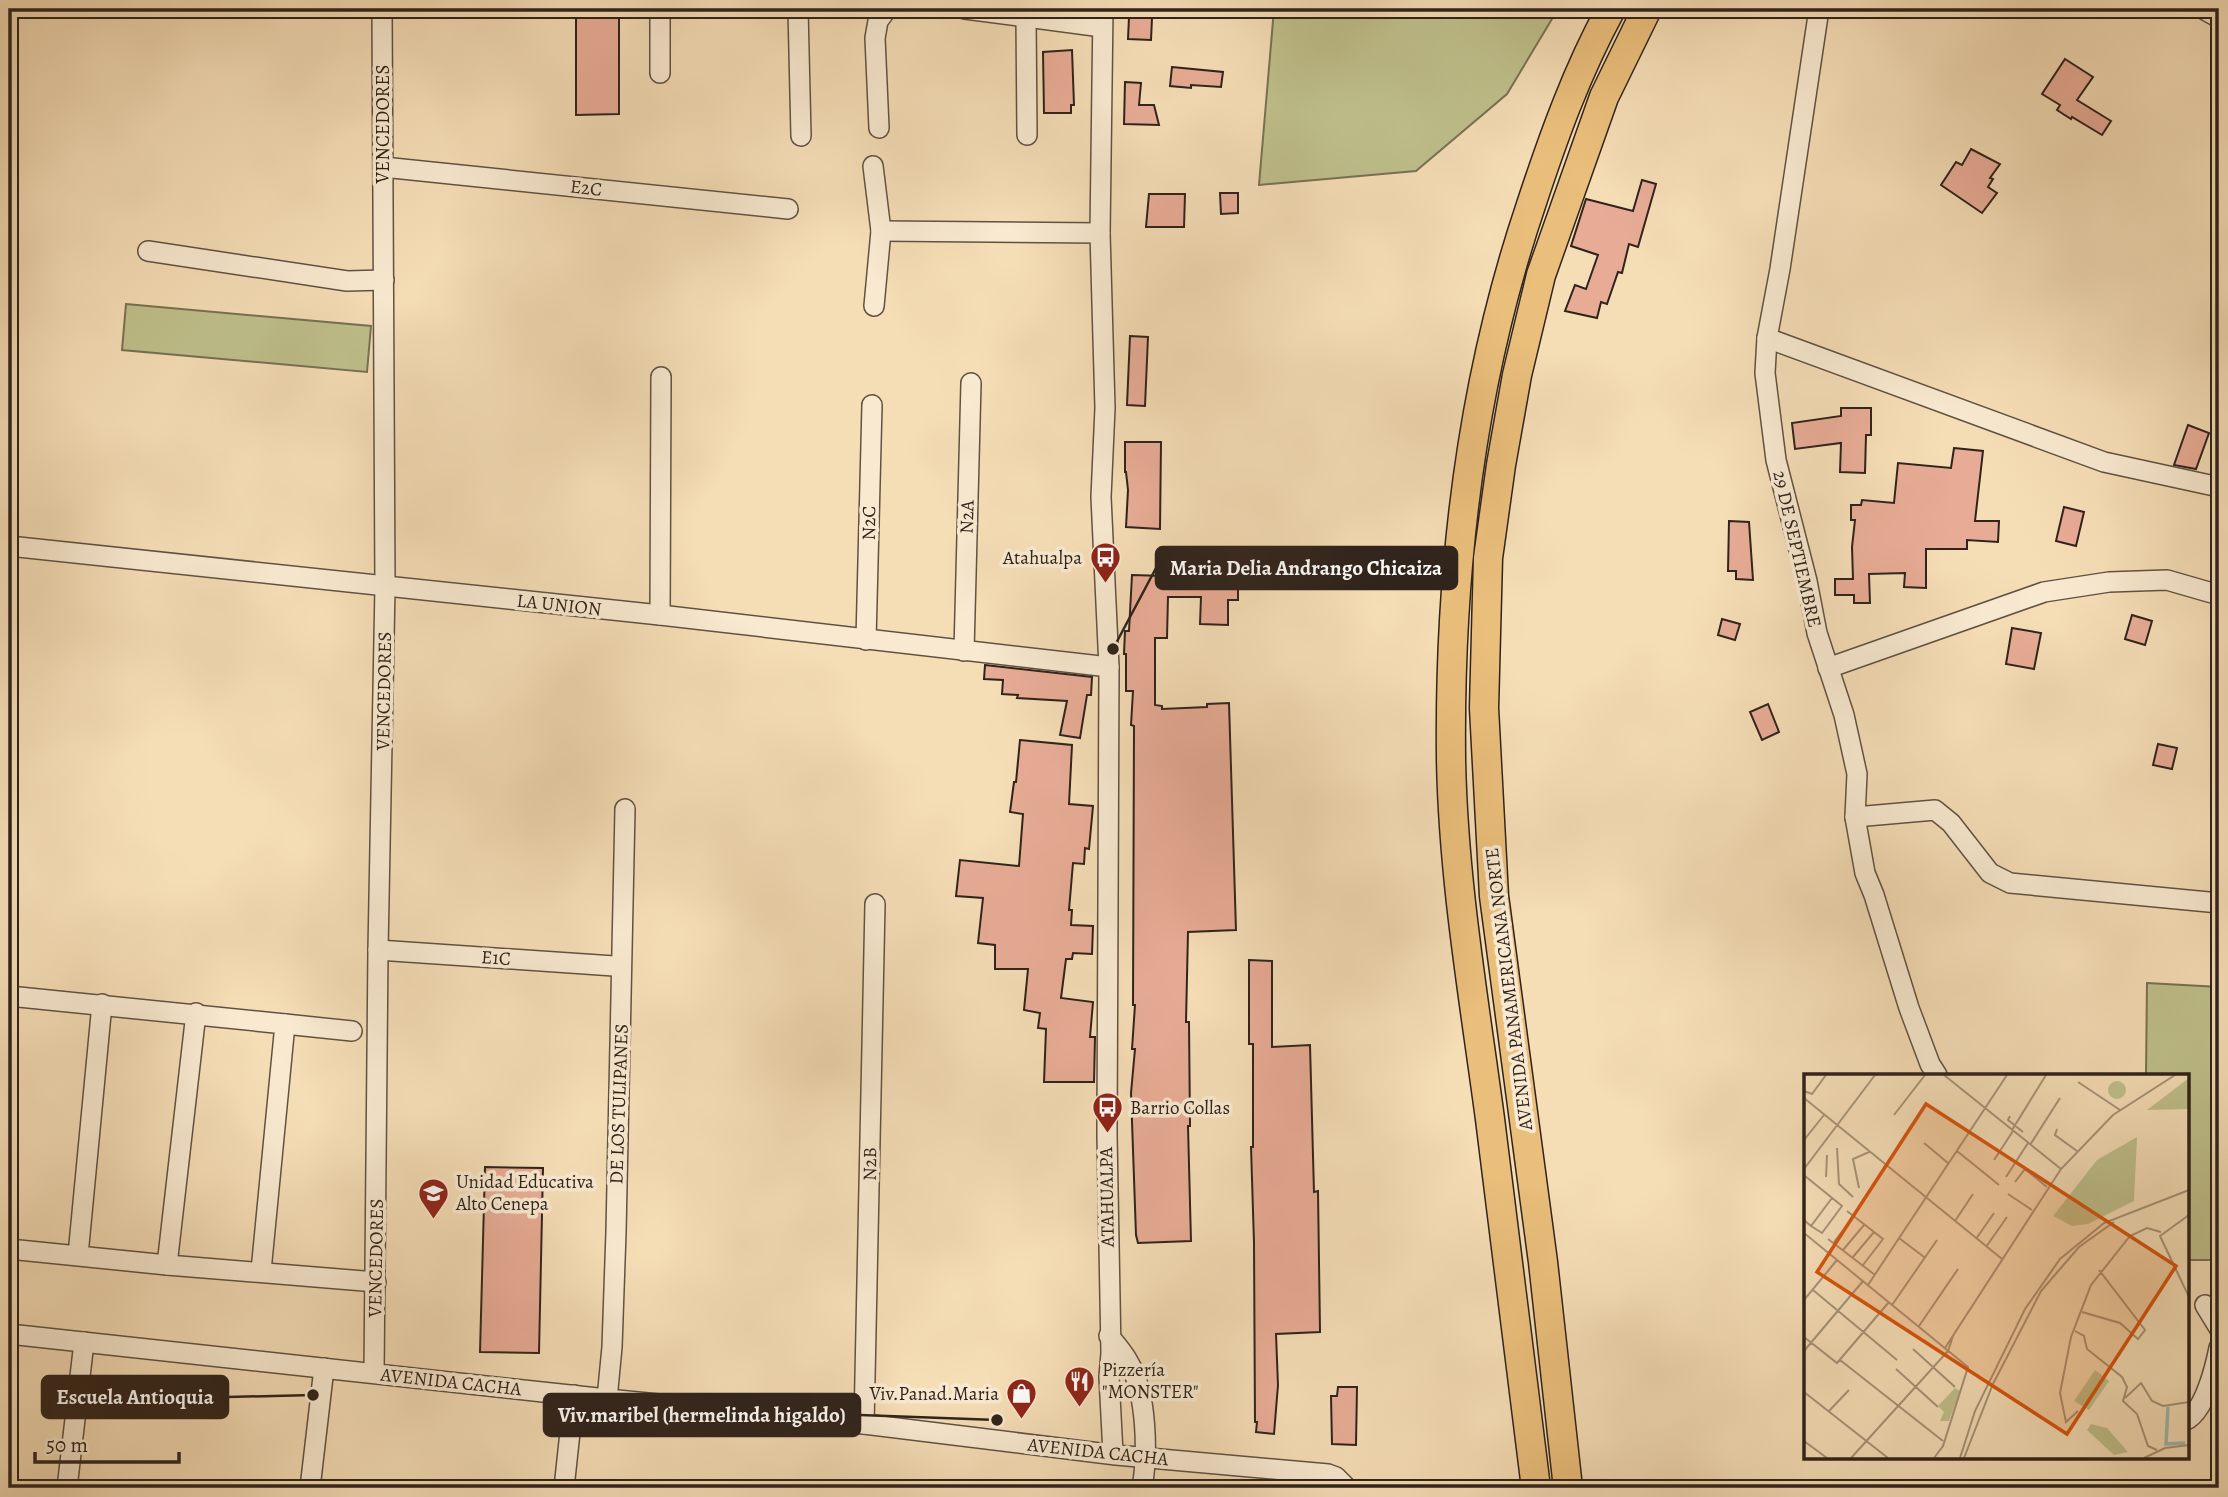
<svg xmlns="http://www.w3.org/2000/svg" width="2228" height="1497" font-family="Alegreya,serif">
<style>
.green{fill:#bfc08c;stroke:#777254;stroke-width:2}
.building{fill:#e8ac96;stroke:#2f231c;stroke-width:2}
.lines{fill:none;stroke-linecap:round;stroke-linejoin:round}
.minor-casing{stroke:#605242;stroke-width:22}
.highway-casing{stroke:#2f231c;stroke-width:31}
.minor{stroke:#f8e9d0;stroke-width:19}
.highway{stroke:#eabe7b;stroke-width:28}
.labels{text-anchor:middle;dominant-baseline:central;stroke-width:7;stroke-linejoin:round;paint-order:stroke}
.street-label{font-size:19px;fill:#2f231c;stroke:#f8e9d0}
.poi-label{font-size:19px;fill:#2f231c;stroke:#f8e9d0;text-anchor:start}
.inset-river{fill:none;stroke:#9cbbb0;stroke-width:3.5}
.inset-road{fill:none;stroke:#a69378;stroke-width:2}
.view{fill:#d6540e;fill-opacity:0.15;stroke:#d6540e;stroke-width:3.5}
.inset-edge{fill:none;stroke:#2f231c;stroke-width:3.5}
.leader{fill:none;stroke:#2f231c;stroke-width:2.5}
.callout-dot{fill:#2f231c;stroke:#f8e9d0;stroke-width:2.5}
.callout{fill:#2f231c;stroke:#2f231c;stroke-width:2.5}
.callout-label{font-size:21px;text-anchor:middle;font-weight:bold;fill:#fff}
</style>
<rect width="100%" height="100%" fill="#f5ddb6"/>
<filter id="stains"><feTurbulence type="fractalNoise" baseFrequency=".00286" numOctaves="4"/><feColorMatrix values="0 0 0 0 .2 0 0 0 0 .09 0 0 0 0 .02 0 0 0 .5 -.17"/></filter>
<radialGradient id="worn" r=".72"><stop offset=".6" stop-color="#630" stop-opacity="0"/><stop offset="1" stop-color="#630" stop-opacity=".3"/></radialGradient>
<g class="green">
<path d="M1274 9H1558L1507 94 1416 171 1259 185Z"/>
<path d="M126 304 371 326 367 372 122 350Z"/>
<path d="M2147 983 2219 987V1260H2188V1075H2146Z"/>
</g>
<g class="building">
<path d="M576 9H619V114L576 115Z"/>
<path d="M1129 17 1152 18 1151 40 1128 39Z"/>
<path d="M1072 50 1074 105H1071V113H1044L1043 52Z"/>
<path d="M2065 59 2093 77 2077 100 2111 121 2102 135 2072 117 2071 119 2057 110 2060 105 2042 94Z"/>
<path d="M1172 67 1223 72 1221 87 1191 85V88L1170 86Z"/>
<path d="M1125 82 1141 83 1139 105H1154L1159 125 1124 124Z"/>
<path d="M1971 149 2000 164 1990 178 1993 179 1988 187 1997 193 1982 213 1941 185 1956 162 1962 165Z"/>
<path d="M1642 180 1656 184 1638 247 1629 244 1622 273 1618 272 1607 304 1601 302 1597 318 1565 311 1575 285 1586 289 1598 255 1571 246 1586 199 1633 211Z"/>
<path d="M1220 193H1238V213L1221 214Z"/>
<path d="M1149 194H1185L1184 227H1146Z"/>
<path d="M1130 336 1148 337 1145 406 1127 405Z"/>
<path d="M1841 408H1871V435H1866L1865 473 1840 472 1841 443 1795 449 1792 423 1841 416Z"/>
<path d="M2188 425 2209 433 2196 469 2174 465Z"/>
<path d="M1125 442H1161L1160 529 1126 527 1128 490 1126 472H1125Z"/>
<path d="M1954 448 1983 451 1975 521H1999L1998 542 1967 540V549H1926V588L1904 587 1905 573 1869 574 1870 603H1854V595H1835V579H1853L1852 547 1855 520H1851V505H1861L1862 500 1894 503 1898 463 1951 468Z"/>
<path d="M2064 507 2084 512 2076 546 2056 541Z"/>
<path d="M1729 521 1749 522 1753 580 1736 579V571H1728Z"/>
<path d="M1132 575 1165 576V578L1238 580V600H1228V625L1200 624 1201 597H1168L1167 638H1155V705L1162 706V709L1207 707V704L1229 703 1236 930 1188 932 1186 1022H1189L1190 1126H1188L1191 1241 1138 1243 1136 1235 1131 1093 1135 1049H1132L1135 1005H1133L1134 726 1131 725 1133 691H1126V654H1124L1125 631H1129Z"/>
<path d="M2132 615 2152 621 2145 645 2125 639Z"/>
<path d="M1722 619 1740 624 1735 640 1718 635Z"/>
<path d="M2012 628 2041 633 2034 669 2006 664Z"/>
<path d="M985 665 1092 677 1091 695H1087L1080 738 1060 735 1067 701 1017 698 1018 695 1002 694 1003 680 984 679Z"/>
<path d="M1768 704 1779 732 1762 740 1750 712Z"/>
<path d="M1020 740 1072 745 1069 804 1093 806 1089 849 1085 848 1084 864 1073 863 1069 910H1072L1071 925 1093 926 1092 954 1073 953 1072 959H1066L1061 998 1093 1002 1090 1037H1095L1094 1082H1044L1046 1029 1038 1028 1040 1013 1024 1010 1028 969H995V945L978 943 983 898 956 896 960 860 1019 866 1023 814 1010 812 1014 782H1016Z"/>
<path d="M2158 744 2177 748 2172 769 2153 765Z"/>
<path d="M1249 960 1272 961V1047L1310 1045 1314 1192 1318 1191 1320 1332 1276 1334 1278 1385 1274 1434 1256 1432 1257 1422H1255L1254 1243 1251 1147H1253V1044H1249Z"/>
<path d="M485 1167 543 1168 539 1353 480 1352Z"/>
<path d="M1338 1387H1357L1356 1445 1332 1444 1331 1396H1337Z"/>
</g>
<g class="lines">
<defs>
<g id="minor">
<path d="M798 9 801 136"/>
<path d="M965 9 1102 27"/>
<path d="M1103 9 1100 233 1105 408 1101 497 1109 667 1107 1135 1111 1353 1109 1377 1113 1454"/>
<path d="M1819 9 1780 269 1767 338 1765 373 1776 460 1807 581 1817 633 1844 715 1857 774 1855 817 1865 873 1874 895 1909 1008 1930 1064 1937 1075"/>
<path d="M2203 9 2219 18"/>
<path d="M1026 17 1027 135"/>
<path d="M660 73V9"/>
<path d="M879 128 875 38 878 21 887 9"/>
<path d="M873 166 881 231 874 306"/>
<path d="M383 167 788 209"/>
<path d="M881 231 1100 233"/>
<path d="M148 251 347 281 384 280"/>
<path d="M1767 338 2104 462 2219 487"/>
<path d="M9 546 660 615 1109 667"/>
<path d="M660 615 661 377"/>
<path d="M866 640 872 405"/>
<path d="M964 651 971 383"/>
<path d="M1828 668 2044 592 2109 582 2167 580 2219 595"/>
<path d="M1855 817 1935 810 1951 823 1990 873 2010 883 2219 903"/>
<path d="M378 950 614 966"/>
<path d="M9 996 285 1024 261 1271"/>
<path d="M285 1024 352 1031"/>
<path d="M9 1249 167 1265 376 1282"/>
<path d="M78 1255 102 1004"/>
<path d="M167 1265 196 1013"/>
<path d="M2205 1305 2219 1328"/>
<path d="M9 1334 607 1399 864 1424 1116 1455 1328 1474 1336 1477 1347 1488"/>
<path d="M1109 1336C1116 1344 1124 1353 1129 1363 1147 1394 1148 1454 1142 1488"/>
<path d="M374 1373 378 950 385 587 382 9"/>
<path d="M607 1399 612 1347 616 1232 625 809"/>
<path d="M2188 1419C2205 1408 2215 1368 2219 1348"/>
<path d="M864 1424 875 904"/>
<path d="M67 1488 84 1342"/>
<path d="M310 1488 324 1368"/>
<path d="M564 1488 574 1395"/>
</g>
<g id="highway">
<path d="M1536 1488C1521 1365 1506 1242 1490 1119 1474 999 1453 879 1451 758 1449 571 1471 382 1531 205 1553 138 1577 71 1611 9"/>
<path d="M1568 1488 1543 1262 1494 896 1484 708 1488 558 1501 465 1517 375 1541 275 1604 97 1647 9"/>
</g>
</defs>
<use href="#minor" class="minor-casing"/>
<use href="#highway" class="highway-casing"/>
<use href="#minor" class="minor"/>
<use href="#highway" class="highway"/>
</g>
<defs>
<symbol id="bus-pin" viewBox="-11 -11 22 30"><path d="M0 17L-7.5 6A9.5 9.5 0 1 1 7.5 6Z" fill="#8f2418" stroke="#f8e9d0"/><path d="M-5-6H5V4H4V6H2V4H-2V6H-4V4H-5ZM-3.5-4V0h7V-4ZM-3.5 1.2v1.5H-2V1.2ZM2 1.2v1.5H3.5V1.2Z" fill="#fff"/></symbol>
<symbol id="university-pin" viewBox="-11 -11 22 30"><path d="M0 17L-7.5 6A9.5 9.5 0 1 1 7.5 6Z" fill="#8f2418" stroke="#f8e9d0"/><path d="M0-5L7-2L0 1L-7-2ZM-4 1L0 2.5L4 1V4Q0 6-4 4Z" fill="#fff"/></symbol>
<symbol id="restaurant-pin" viewBox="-11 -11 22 30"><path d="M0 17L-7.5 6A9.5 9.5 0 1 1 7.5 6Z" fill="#8f2418" stroke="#f8e9d0"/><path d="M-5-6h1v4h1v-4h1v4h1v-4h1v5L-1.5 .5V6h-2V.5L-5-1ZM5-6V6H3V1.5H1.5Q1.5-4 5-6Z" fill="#fff"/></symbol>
<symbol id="shop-pin" viewBox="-11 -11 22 30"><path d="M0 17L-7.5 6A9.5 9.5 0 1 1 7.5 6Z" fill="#8f2418" stroke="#f8e9d0"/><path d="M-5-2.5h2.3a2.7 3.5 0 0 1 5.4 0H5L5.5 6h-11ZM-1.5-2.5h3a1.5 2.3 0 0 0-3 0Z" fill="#fff"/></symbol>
</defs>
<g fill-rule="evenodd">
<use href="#bus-pin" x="1088" y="540" width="35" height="47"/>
<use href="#bus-pin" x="1090" y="1090" width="35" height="47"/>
<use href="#university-pin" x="416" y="1176" width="35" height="47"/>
<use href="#restaurant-pin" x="1062" y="1364" width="35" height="47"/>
<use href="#shop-pin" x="1004" y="1376" width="35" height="47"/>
</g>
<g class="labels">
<g class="street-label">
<text transform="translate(383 124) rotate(-90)">VENCEDORES</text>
<text transform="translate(586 188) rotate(6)">E2C</text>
<text transform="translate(967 517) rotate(-88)">N2A</text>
<text transform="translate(869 523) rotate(-89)">N2C</text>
<text transform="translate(1797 549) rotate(77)">29 DE SEPTIEMBRE</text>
<text transform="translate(559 605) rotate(6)">LA UNION</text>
<text transform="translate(384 691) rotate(-89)">VENCEDORES</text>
<text transform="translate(496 958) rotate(4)">E1C</text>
<text transform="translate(1509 989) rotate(-97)">AVENIDA PANAMERICANA NORTE</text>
<text transform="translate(619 1104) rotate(-88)">DE LOS TULIPANES</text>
<text transform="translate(870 1164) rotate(-89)">N2B</text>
<text transform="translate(1107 1197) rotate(-91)">ATAHUALPA</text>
<text transform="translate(376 1258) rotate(-89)">VENCEDORES</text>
<text transform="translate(451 1382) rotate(6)">AVENIDA CACHA</text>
<text transform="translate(1098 1452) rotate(6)">AVENIDA CACHA</text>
</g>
<g class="poi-label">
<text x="1082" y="558" text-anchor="end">Atahualpa</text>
<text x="1130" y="1108">Barrio Collas</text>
<text x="456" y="1182">Unidad Educativa<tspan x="456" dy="22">Alto Cenepa</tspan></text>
<text x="1102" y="1370">Pizzería<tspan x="1102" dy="22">"MONSTER"</tspan></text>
<text x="999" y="1394" text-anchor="end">Viv.Panad.Maria</text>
</g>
</g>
<g transform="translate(1804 1074)">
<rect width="385" height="385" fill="#f5ddb6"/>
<path d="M385 4V35L343 36ZM304 16a9 9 0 1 1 18 0a9 9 0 1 1-18 0ZM333 63 330 127 284 150 268 152 249 142 293 86ZM291 296 305 307 285 336 270 327ZM151 314 156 317 145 347H136L140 338 134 332ZM287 350 303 354 324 378 310 381 283 356Z" fill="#bfc08c"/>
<path class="inset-river" d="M364 333 362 370 381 369"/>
<path class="inset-road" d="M140 1 257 95M274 8 316 36M0 17 8 20 22 1M0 24 198 185M90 41 121 1M206 42 204 46 219 58M253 55 251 61 273 77M208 56 242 1M0 66 20 41M120 69 144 89M226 71 256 24M33 74 35 110 49 123M153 77 195 111M190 86 209 57M0 95 71 1M1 102 38 132 18 159 7 152M22 103 23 81M202 103 224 69M211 108 221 95 243 113M55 114 49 85 65 78M204 120 228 136M43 137 79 165 59 191M385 141 356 162 385 223M0 146 7 152 28 124M151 147 169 120M0 159 164 293 139 372 130 384M95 164 120 183M24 165 71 201M172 165 190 139M30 168 50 142M182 173 203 143M39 176 60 151M49 183 70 158M64 211 203 1M9 216 93 286M0 226 33 186M88 231 133 166M278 238 316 249 334 265 341 256 295 196M115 252 154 195M271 257 280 262 283 275 318 303 323 313 319 327 333 340 344 372 353 376M0 263 33 289 85 228M141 274 257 95 309 41 371 1M109 275 151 313M0 277 59 207M36 286 139 367M92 295 134 333M0 318 84 384M321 324 337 309 348 327 359 332 385 328M25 337 45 316M274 337 262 348 256 319 267 263 287 211 326 162 343 154 357 158M0 367 23 384M47 384 144 277 149 262M156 384 171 337 221 235 256 185 300 149 385 116M160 384 189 310 237 217 275 173 310 148M340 384 361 374 385 371"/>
<path class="view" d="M122 30 372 192 263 360 13 198Z"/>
<rect width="385" height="385" class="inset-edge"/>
</g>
<path class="leader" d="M1113 649L1156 568M313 1395L228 1397M997 1420L860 1415"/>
<g class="callout-dot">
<circle cx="1113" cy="649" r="7"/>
<circle cx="313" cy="1395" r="7"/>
<circle cx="997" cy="1420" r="7"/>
</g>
<g class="callout">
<rect x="1156" y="547" width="301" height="42" rx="7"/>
<rect x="42" y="1376" width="186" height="42" rx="7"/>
<rect x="544" y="1394" width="316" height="42" rx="7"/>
</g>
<g class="callout-label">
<text x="1306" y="575">Maria Delia Andrango Chicaiza</text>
<text x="135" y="1404">Escuela Antioquia</text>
<text x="702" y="1422">Viv.maribel (hermelinda higaldo)</text>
</g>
<rect width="2228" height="1497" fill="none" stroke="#f5ddb6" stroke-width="35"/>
<rect x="10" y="10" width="2207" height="1476" fill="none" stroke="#2f231c" stroke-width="3.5"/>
<rect x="18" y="18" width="2193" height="1462" fill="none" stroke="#2f231c" stroke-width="2"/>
<path d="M35 1452v10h144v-10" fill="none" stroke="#2f231c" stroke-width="3.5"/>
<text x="46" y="1452" font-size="21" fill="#2f231c" stroke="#f8e9d0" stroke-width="5" paint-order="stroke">50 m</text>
<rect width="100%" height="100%" filter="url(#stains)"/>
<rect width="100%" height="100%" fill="url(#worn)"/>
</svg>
